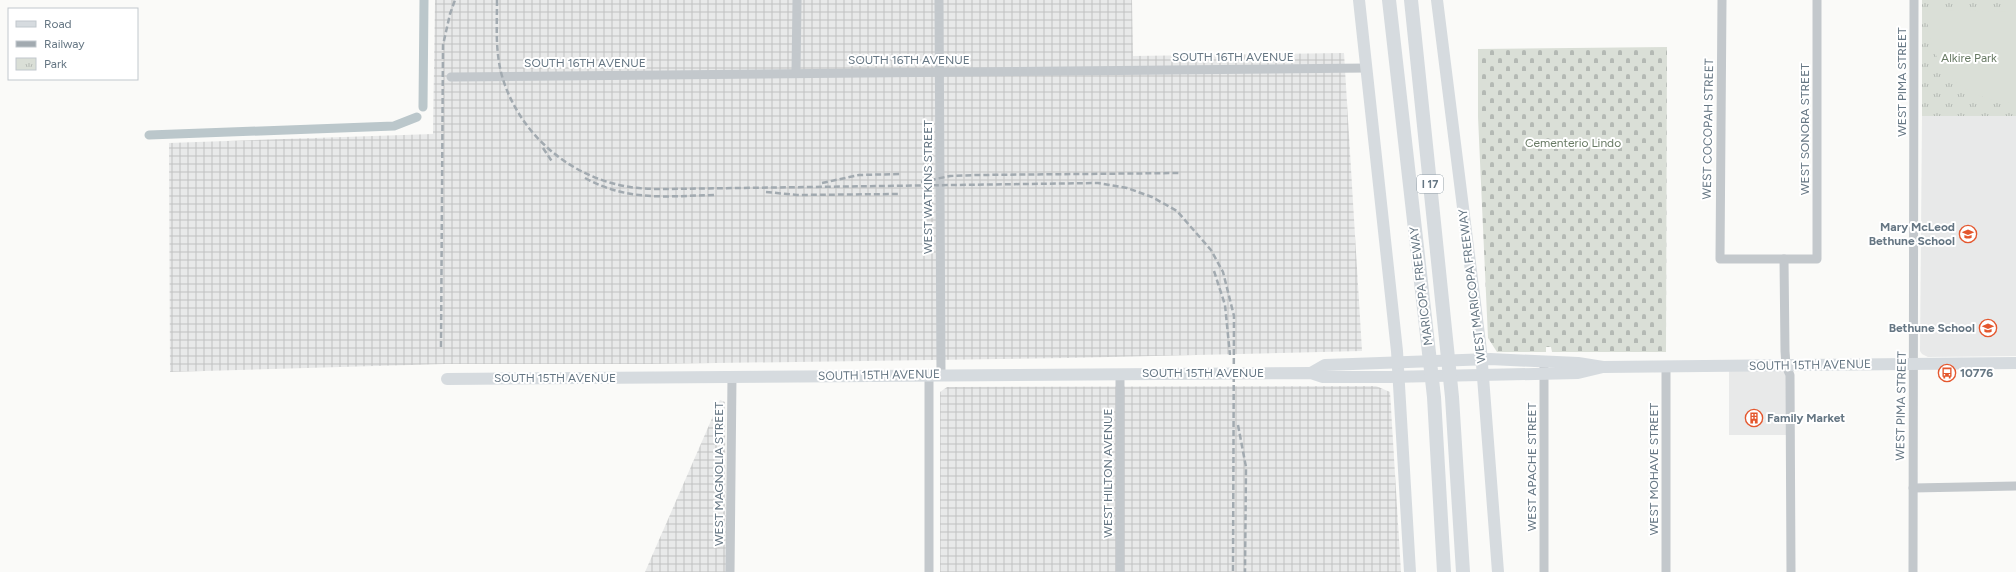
<svg xmlns="http://www.w3.org/2000/svg" width="2016" height="572" font-family="Figtree,sans-serif">
<style>
.built{fill:#e8e9e9}
.industrial{fill:url(#industrial-grid)}
.cemetery{fill:url(#cemetery-stones)}
.park{fill:url(#park-tufts)}
.garden{fill:#dadfd7}
.lines{fill:none;stroke-linecap:round;stroke-linejoin:round}
.canal{stroke:#bbc7cb;stroke-width:9}
.minor{stroke:#c3c8cc;stroke-width:9}
.major{stroke:#d6dbdf;stroke-width:12}
.highway{stroke:#d6dbdf;stroke-width:14}
.rail{stroke:#a2aab0;stroke-width:2.5;stroke-dasharray:6 3;stroke-linecap:butt}
.labels{text-anchor:middle;dominant-baseline:central;stroke-width:4;stroke-linejoin:round;paint-order:stroke}
.shield{fill:#fff;stroke:#939fa8;stroke-width:1}
.shield-label{font-size:11px;font-weight:bold;fill:#657683}
.street-label{font-size:12px;fill:#657683;stroke:#fff}
.park-label{font-size:12px;fill:#687a64;stroke:#fff}
.poi-label{font-size:12px;font-weight:bold;fill:#657683;stroke:#fff;text-anchor:end}
</style>
<defs>
<pattern id="industrial-grid" width="8" height="8" patternUnits="userSpaceOnUse"><rect width="8" height="8" fill="#e8e9e9"/><path d="M0 4h8M4 0v8" fill="none" stroke="#c0c1c2"/></pattern>
<pattern id="cemetery-stones" width="16" height="16" patternUnits="userSpaceOnUse"><rect width="16" height="16" fill="#dadfd7"/><path d="M2 7V4a2 2 0 0 1 4 0v3zM10 15v-3a2 2 0 0 1 4 0v3z" fill="#b4b9b4"/></pattern>
<pattern id="park-tufts" width="24" height="20" patternUnits="userSpaceOnUse"><rect width="24" height="20" fill="#dadfd7"/><path d="M3 7l-1-3M5 7V3M7 7l1-3M15 17l-1-3M17 17v-4M19 17l1-3" fill="none" stroke="#b4b9b4"/></pattern>
</defs>
<rect width="100%" height="100%" fill="#fafaf8"/>
<g class="built">
<path d="M1922 116H2016V356L1928 357 1922 354 1920 351Z"/>
<path d="M1729 369H1784L1788 378V435H1729Z"/>
</g>
<g class="industrial">
<path d="M435 0H1132L1133 56 1344 53 1362 351 1067 358 651 364H445L170 372 169 143 433 134Z"/>
<path d="M1376 386 1390 392 1401 572H940V392L947 387Z"/>
<path d="M720 400 725 402 726 572H645Z"/>
</g>
<path class="cemetery" d="M1667 47 1666 352H1552L1551 347H1546V352H1497L1488 338 1478 117V49Z"/>
<rect class="park" x="1922" y="0" width="94" height="116"/>
<path class="garden" d="M1937 10 2016 12V98L2011 103C1961 98 1932 71 1927 19Z"/>
<g class="lines">
<g class="canal">
<path d="M423 107 424 0"/>
<path d="M149 135 394 126 417 117"/>
</g>
<g class="minor">
<path d="M939 0 941 374"/>
<path d="M1722 0 1720 259H1817V0"/>
<path d="M796 73 797 0"/>
<path d="M451 77 1367 68"/>
<path d="M1784 259 1785 351 1786 366 1790 375 1791 572"/>
<path d="M1913 488 2016 486"/>
<path d="M730 572 732 377"/>
<path d="M929 572V374"/>
<path d="M1120 572V374"/>
<path d="M1544 572V367"/>
<path d="M1666 572V367"/>
<path d="M1913 572 1914 0"/>
</g>
<g class="major">
<path d="M1359 0 1397 351 1410 572"/>
<path d="M1437 0 1481 351 1498 572"/>
<path d="M1311 373 1325 365 1490 359 1578 363 1603 367 2016 363"/>
<path d="M447 379 1311 373 1323 377H1389L1578 373 1603 367"/>
</g>
<g class="highway">
<path d="M1389 0 1434 397 1444 572"/>
<path d="M1411 0 1452 397 1463 572"/>
</g>
<g class="rail">
<path d="M497 0C497 25 495 51 502 76 519 134 570 178 630 187 642 189 655 189 667 189L1098 183 1127 188 1152 197 1177 211 1211 250 1223 272 1234 316 1233 572"/>
<path d="M543 148 553 163"/>
<path d="M585 178C629 202 667 196 715 195"/>
<path d="M921 182 950 176 977 175 1181 173"/>
<path d="M822 183 859 175 902 174"/>
<path d="M766 192 797 195 900 194"/>
<path d="M1214 271 1225 305 1230 355"/>
<path d="M441 347 443 45 450 14 455 0"/>
<path d="M1238 425 1246 467 1245 572"/>
</g>
</g>
<defs>
<symbol id="school-ring" viewBox="-11 -11 22 22"><circle r="9.5" fill="#fff" stroke="#e4572e" stroke-width="1.5"/><path d="M0-5L7-2L0 1L-7-2ZM-4 1L0 2.5L4 1V4Q0 6-4 4Z" fill="#e4572e"/></symbol>
<symbol id="bus-ring" viewBox="-11 -11 22 22"><circle r="9.5" fill="#fff" stroke="#e4572e" stroke-width="1.5"/><path d="M-5-6H5V4H4V6H2V4H-2V6H-4V4H-5ZM-3.5-4V0h7V-4ZM-3.5 1.2v1.5H-2V1.2ZM2 1.2v1.5H3.5V1.2Z" fill="#e4572e"/></symbol>
<symbol id="building-ring" viewBox="-11 -11 22 22"><circle r="9.5" fill="#fff" stroke="#e4572e" stroke-width="1.5"/><path d="M-4-6H4V6H1V3H-1V6H-4ZM-2.5-4.3h1.7v1.8h-1.7ZM.8-4.3h1.7v1.8H.8ZM-2.5-1h1.7V.8h-1.7ZM.8-1h1.7V.8H.8Z" fill="#e4572e"/></symbol>
</defs>
<g fill-rule="evenodd">
<use href="#school-ring" x="1958" y="224" width="20" height="20"/>
<use href="#school-ring" x="1978" y="318" width="20" height="20"/>
<use href="#bus-ring" x="1937" y="363" width="20" height="20"/>
<use href="#building-ring" x="1744" y="408" width="20" height="20"/>
</g>
<g class="labels">
<rect class="shield" x="1417" y="175" width="26" height="18" rx="3"/>
<g class="shield-label">
<text x="1430" y="184">I 17</text>
</g>
<g class="street-label">
<text x="1233" y="57">SOUTH 16TH AVENUE</text>
<text x="909" y="60">SOUTH 16TH AVENUE</text>
<text x="585" y="63">SOUTH 16TH AVENUE</text>
<text transform="translate(1902 82) rotate(-90)">WEST PIMA STREET</text>
<text transform="translate(1708 129) rotate(-89)">WEST COCOPAH STREET</text>
<text transform="translate(1805 129) rotate(-90)">WEST SONORA STREET</text>
<text transform="translate(928 187) rotate(-90)">WEST WATKINS STREET</text>
<text transform="translate(1421 286) rotate(-97)">MARICOPA FREEWAY</text>
<text transform="translate(1472 286) rotate(-97)">WEST MARICOPA FREEWAY</text>
<text transform="translate(1810 365) rotate(-1)">SOUTH 15TH AVENUE</text>
<text x="1203" y="373">SOUTH 15TH AVENUE</text>
<text transform="translate(879 375) rotate(-1)">SOUTH 15TH AVENUE</text>
<text x="555" y="378">SOUTH 15TH AVENUE</text>
<text transform="translate(1901 406) rotate(-89)">WEST PIMA STREET</text>
<text transform="translate(1532 467) rotate(-90)">WEST APACHE STREET</text>
<text transform="translate(1654 469) rotate(-90)">WEST MOHAVE STREET</text>
<text transform="translate(1108 473) rotate(-90)">WEST HILTON AVENUE</text>
<text transform="translate(719 474) rotate(-90)">WEST MAGNOLIA STREET</text>
</g>
<g class="park-label">
<text x="1969" y="58">Alkire Park</text>
<text x="1573" y="143">Cementerio Lindo</text>
</g>
<g class="poi-label">
<text x="1955" y="227">Mary McLeod<tspan x="1955" dy="14">Bethune School</tspan></text>
<text x="1975" y="328">Bethune School</text>
<text x="1960" y="373" text-anchor="start">10776</text>
<text x="1767" y="418" text-anchor="start">Family Market</text>
</g>
</g>
<rect x="8" y="8" width="130" height="72" fill="#ffffff" stroke="#c1c8cd"/>
<rect x="16" y="21" width="20" height="6" fill="#d6dbdf" stroke="#c1c8cd"/>
<text x="44" y="28" font-size="12" fill="#657683">Road</text>
<rect x="16" y="41" width="20" height="6" fill="#a2aab0" stroke="#c1c8cd"/>
<text x="44" y="48" font-size="12" fill="#657683">Railway</text>
<rect x="16" y="58" width="20" height="12" fill="url(#park-tufts)" stroke="#c1c8cd"/>
<text x="44" y="68" font-size="12" fill="#657683">Park</text>
</svg>
